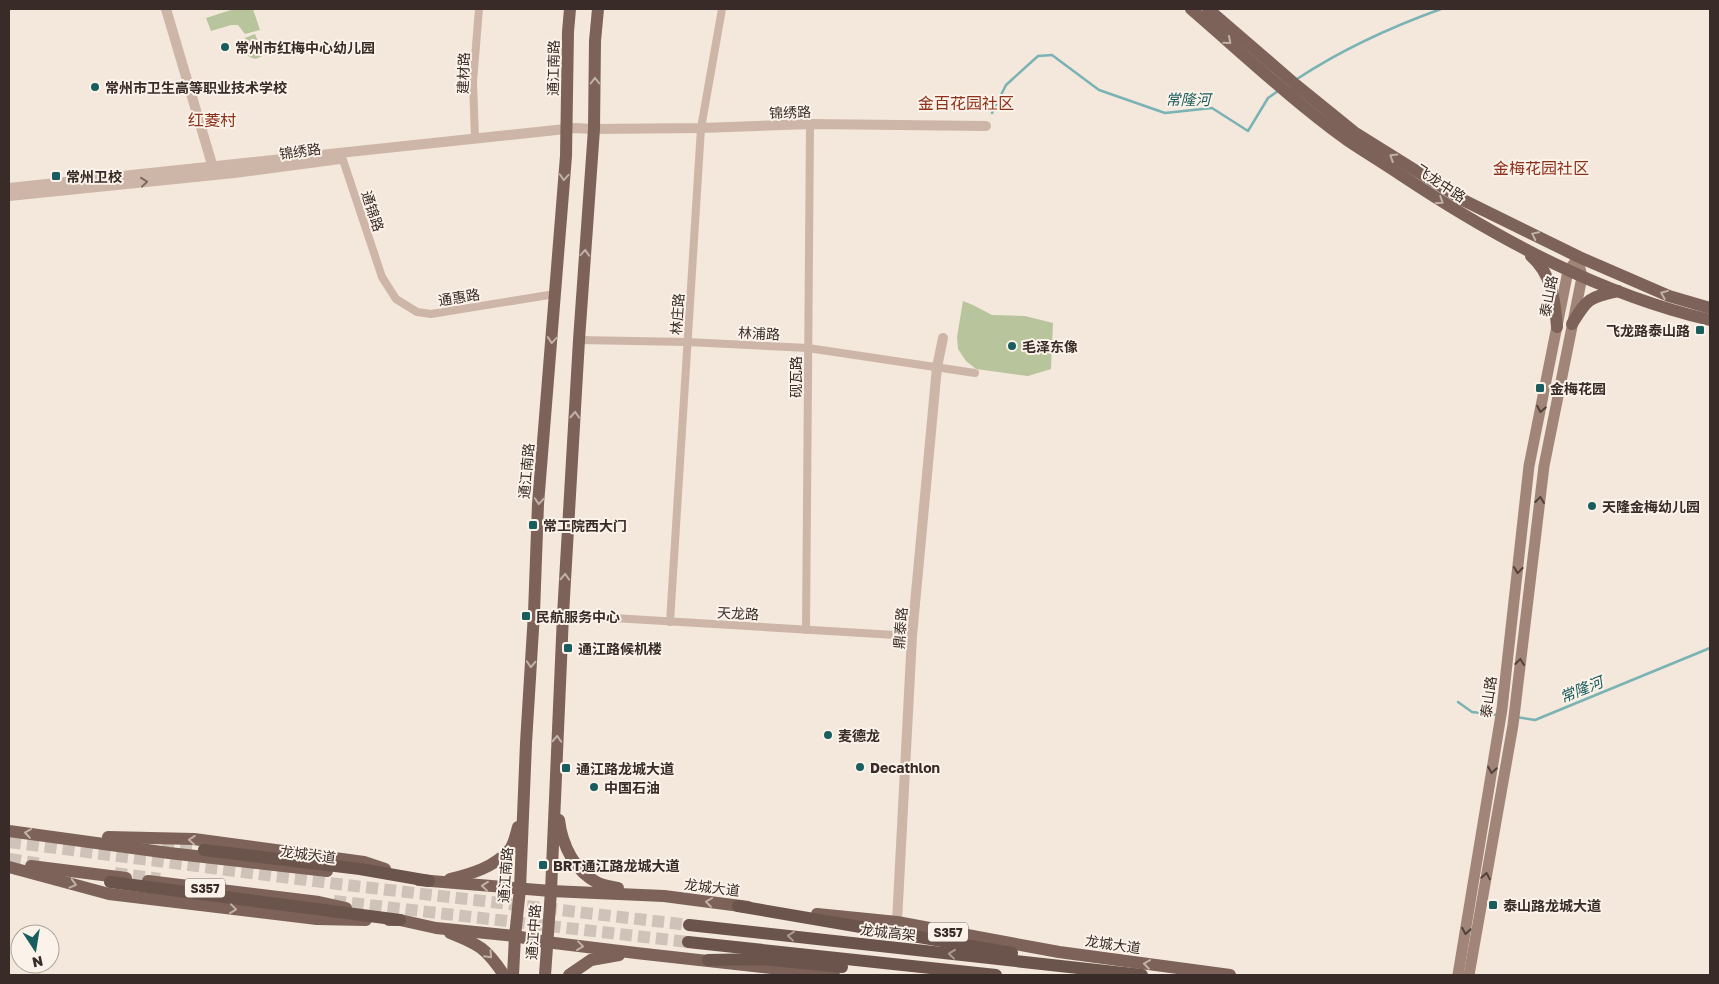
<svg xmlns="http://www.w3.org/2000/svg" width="1719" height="984" font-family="'Golos Text','Noto Sans SC',sans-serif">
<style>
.green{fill:#b8c49b}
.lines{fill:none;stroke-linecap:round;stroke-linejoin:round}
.stream{stroke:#79b3b3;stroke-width:2.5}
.trunk-tunnel{stroke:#cfc2b8;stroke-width:12;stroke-dasharray:12 6;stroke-linecap:butt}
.minor{stroke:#cdb6a7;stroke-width:8}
.tertiary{stroke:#cdb6a7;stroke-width:10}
.secondary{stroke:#a18578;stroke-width:11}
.primary{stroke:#7c6258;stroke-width:12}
.trunk{stroke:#6b544b;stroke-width:12}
.oneway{stroke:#c2b1a8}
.oneway2{stroke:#7c6a61}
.oneway3{stroke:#53423c}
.oneway4{stroke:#ac9b92}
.poi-dot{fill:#1a5d5e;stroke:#fbf2e9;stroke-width:2}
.labels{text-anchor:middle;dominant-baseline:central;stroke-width:4;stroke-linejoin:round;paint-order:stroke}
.shield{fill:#fbf2e9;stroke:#736762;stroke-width:1}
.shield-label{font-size:12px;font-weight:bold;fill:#392c28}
.poi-label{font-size:14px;font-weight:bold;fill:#392c28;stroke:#fbf2e9;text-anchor:start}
.street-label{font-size:14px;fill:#392c28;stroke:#fbf2e9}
.water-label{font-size:15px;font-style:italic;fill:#1a5d5e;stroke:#fbf2e9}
.quarter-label{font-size:16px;fill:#8e311b;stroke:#fbf2e9}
</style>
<rect width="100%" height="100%" fill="#f4e7dc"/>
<g class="green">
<path d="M234 9H253L260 30 245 34 238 25H231L211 31 206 18Z"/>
<path d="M255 34 263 55C255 62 250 58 244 52L245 38Z"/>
<path d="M963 301 973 305 992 315 1025 316 1053 323 1051 369 1028 376 976 369 966 361 958 349 957 337Z"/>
</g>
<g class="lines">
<g class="stream">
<path d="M1297 79C1341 50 1391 27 1441 9"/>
<path d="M992 113 1006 85 1038 56 1052 55 1099 90 1165 113 1212 108 1248 131 1268 98 1278 91"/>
<path d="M1458 702 1472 712 1498 715"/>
<path d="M1516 717 1535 720 1710 648"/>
</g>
<g class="trunk-tunnel">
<path d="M9 842 329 883 689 925"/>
<path d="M162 847 204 850"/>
<path d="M9 859 43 864"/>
<path d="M115 873 160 879"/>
<path d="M334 901 688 942"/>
</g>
<g class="minor">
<path d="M475 138 473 82 479 9"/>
<path d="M341 154 382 277 396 299 417 312 431 314 555 294"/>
<path d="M579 340 687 342 808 348 975 373"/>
<path d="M563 615 912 636"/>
<path d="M670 622 701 128 722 9"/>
<path d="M806 630 810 124"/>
</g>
<g class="tertiary">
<path d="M166 9 214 171"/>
<path d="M9 188 575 128 594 129 701 128 810 124 986 126"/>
<path d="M9 196 234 173 340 159"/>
<path d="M897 922 912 636 937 367 943 338"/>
</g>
<g class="secondary">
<path d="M1458 975 1502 709 1529 466 1568 271 1579 257"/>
<path d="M1469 975 1513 725 1544 466 1582 277 1580 268"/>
</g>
<g class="primary">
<path d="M1191 9C1242 53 1292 100 1347 140 1365 152 1383 163 1401 175 1496 238 1599 294 1710 320"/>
<path d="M1208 9 1296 85 1354 132 1463 200 1579 257 1669 296 1710 308"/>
<path d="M1531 256C1552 274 1555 301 1557 327"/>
<path d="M1572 324C1587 299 1589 297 1618 291"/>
<path d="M559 820C562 845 575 872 598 883 604 886 611 886 618 888"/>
<path d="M9 831 169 853 327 871"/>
<path d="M108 837 194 839 364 862 385 869"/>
<path d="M31 866 126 878"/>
<path d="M9 867 109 894 317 919 366 920"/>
<path d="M450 879C471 874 495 867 510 849 514 844 516 834 518 827"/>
<path d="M419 880 551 891 664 896 748 907"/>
<path d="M148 881 319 902 346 908"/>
<path d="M817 914 897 922 1059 952 1230 975"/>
<path d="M389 920H400L436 928 515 936 546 942 636 953 834 975"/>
<path d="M450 933C480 945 486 948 504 975"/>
<path d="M513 975 515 936 520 889 526 743 534 613 538 504 566 156 568 32 570 9"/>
<path d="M545 975 551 891 563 615 579 340 594 129 595 41 598 9"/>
<path d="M569 975 591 960 619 955"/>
</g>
<g class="trunk">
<path d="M204 850 360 869 429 881"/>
<path d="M110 882 400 920"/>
<path d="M738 906 1012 953"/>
<path d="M689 925 1142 975"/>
<path d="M688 942 996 975"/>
<path d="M708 960 763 959 842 967"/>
</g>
</g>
<defs><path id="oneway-chevron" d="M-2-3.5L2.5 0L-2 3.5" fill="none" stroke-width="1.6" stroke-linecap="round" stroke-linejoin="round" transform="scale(1.25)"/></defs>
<g class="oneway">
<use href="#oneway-chevron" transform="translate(1228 41) rotate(41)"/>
<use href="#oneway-chevron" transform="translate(595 81) rotate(-90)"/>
<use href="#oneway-chevron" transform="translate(1393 157) rotate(-148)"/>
<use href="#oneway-chevron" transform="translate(564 177) rotate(94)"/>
<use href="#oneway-chevron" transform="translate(1440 201) rotate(33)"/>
<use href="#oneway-chevron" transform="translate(1535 235) rotate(-154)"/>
<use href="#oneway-chevron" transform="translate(585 253) rotate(-86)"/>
<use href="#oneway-chevron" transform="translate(1664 294) rotate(-158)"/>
<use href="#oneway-chevron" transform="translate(552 340) rotate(95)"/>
<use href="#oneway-chevron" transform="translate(575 415) rotate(-87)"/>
<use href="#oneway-chevron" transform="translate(539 501) rotate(94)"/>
<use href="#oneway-chevron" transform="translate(565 577) rotate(-87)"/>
<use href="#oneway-chevron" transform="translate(531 664) rotate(93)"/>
<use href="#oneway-chevron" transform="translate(557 739) rotate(-87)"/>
<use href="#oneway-chevron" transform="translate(28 833) rotate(-172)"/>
<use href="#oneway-chevron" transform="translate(192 840) rotate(-176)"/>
<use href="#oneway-chevron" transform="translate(73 884) rotate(15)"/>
<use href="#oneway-chevron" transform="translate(485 886) rotate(-174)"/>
<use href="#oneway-chevron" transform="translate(709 902) rotate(-172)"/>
<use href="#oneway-chevron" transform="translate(233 909) rotate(7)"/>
<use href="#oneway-chevron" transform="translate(580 946) rotate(7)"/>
<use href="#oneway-chevron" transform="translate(489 955) rotate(47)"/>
<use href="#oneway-chevron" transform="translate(1147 964) rotate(-172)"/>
</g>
<use class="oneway2" href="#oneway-chevron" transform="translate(144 182) rotate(-6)"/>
<g class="oneway3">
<use href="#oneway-chevron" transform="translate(1541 409) rotate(101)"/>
<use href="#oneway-chevron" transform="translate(1540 500) rotate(-83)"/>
<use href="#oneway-chevron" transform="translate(1518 570) rotate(96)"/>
<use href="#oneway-chevron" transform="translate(1520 662) rotate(-83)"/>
<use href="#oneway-chevron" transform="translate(1492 770) rotate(99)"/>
<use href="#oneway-chevron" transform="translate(1486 876) rotate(-80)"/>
<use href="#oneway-chevron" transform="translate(1466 931) rotate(99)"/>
</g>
<g class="oneway4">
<use href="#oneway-chevron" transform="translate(791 936) rotate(-174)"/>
<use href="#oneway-chevron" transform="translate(952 954) rotate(-174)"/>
</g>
<g class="poi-dot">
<circle cx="225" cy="47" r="5"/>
<circle cx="95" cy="87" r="5"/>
<rect x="51" y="171" width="10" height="10" rx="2.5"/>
<rect x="1695" y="325" width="10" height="10" rx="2.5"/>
<circle cx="1012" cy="346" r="5"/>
<rect x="1535" y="383" width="10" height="10" rx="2.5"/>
<circle cx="1592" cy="506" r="5"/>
<rect x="528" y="520" width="10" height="10" rx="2.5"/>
<rect x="521" y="611" width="10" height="10" rx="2.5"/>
<rect x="563" y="643" width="10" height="10" rx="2.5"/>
<circle cx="828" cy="735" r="5"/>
<circle cx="860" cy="767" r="5"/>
<rect x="561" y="763" width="10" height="10" rx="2.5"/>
<circle cx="594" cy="787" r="5"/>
<rect x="538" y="860" width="10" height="10" rx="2.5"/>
<rect x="1488" y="900" width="10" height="10" rx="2.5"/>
</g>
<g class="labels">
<g class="shield">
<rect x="185" y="878.5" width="40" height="19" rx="4"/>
<rect x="928" y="922.5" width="40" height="19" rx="4"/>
</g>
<g class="shield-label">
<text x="205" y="888">S357</text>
<text x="948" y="932">S357</text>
</g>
<g class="poi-label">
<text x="235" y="47">常州市红梅中心幼儿园</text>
<text x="105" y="87">常州市卫生高等职业技术学校</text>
<text x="66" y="176">常州卫校</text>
<text x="1690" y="330" text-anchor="end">飞龙路泰山路</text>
<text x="1022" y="346">毛泽东像</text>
<text x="1550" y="388">金梅花园</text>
<text x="1602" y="506">天隆金梅幼儿园</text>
<text x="543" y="525">常工院西大门</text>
<text x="536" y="616">民航服务中心</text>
<text x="578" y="648">通江路候机楼</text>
<text x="838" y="735">麦德龙</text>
<text x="870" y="767">Decathlon</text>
<text x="576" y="768">通江路龙城大道</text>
<text x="604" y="787">中国石油</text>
<text x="553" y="865">BRT通江路龙城大道</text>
<text x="1503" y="905">泰山路龙城大道</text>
</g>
<g class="street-label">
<text transform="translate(553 68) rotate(-89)">通江南路</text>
<text transform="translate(463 73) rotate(-88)">建材路</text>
<text transform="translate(790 112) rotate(-2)">锦绣路</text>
<text transform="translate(300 151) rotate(-8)">锦绣路</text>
<text transform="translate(1441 183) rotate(33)">飞龙中路</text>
<text transform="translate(373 211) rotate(72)">通锦路</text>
<text transform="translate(1548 296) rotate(-79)">泰山路</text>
<text transform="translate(459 297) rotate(-9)">通惠路</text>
<text transform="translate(677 314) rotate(-86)">林庄路</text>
<text transform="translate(759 333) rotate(3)">林浦路</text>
<text transform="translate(795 377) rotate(-90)">砚瓦路</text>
<text transform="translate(526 471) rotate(-85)">通江南路</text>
<text transform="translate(738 613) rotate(3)">天龙路</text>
<text transform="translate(900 628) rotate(-85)">鼎泰路</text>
<text transform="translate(1488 697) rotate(-82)">泰山路</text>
<text transform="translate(308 854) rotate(7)">龙城大道</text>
<text transform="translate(505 875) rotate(-86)">通江南路</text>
<text transform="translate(712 887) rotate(7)">龙城大道</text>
<text transform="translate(533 932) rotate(-86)">通江中路</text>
<text transform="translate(888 932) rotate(6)">龙城高架</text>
<text transform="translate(1113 944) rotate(8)">龙城大道</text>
</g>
<g class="water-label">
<text x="1188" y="99">常隆河</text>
<text transform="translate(1581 689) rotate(-22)">常隆河</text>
</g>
<g class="quarter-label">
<text x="966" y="103">金百花园社区</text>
<text x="212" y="120">红菱村</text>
<text x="1541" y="168">金梅花园社区</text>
</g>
</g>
<rect width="1719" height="984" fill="none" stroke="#392c28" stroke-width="20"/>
<g transform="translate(35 949) rotate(168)"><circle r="24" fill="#fbf2e9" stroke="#ada39c"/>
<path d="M0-4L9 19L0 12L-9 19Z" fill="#1a5d5e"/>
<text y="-8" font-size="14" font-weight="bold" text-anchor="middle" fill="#392c28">N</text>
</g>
</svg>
